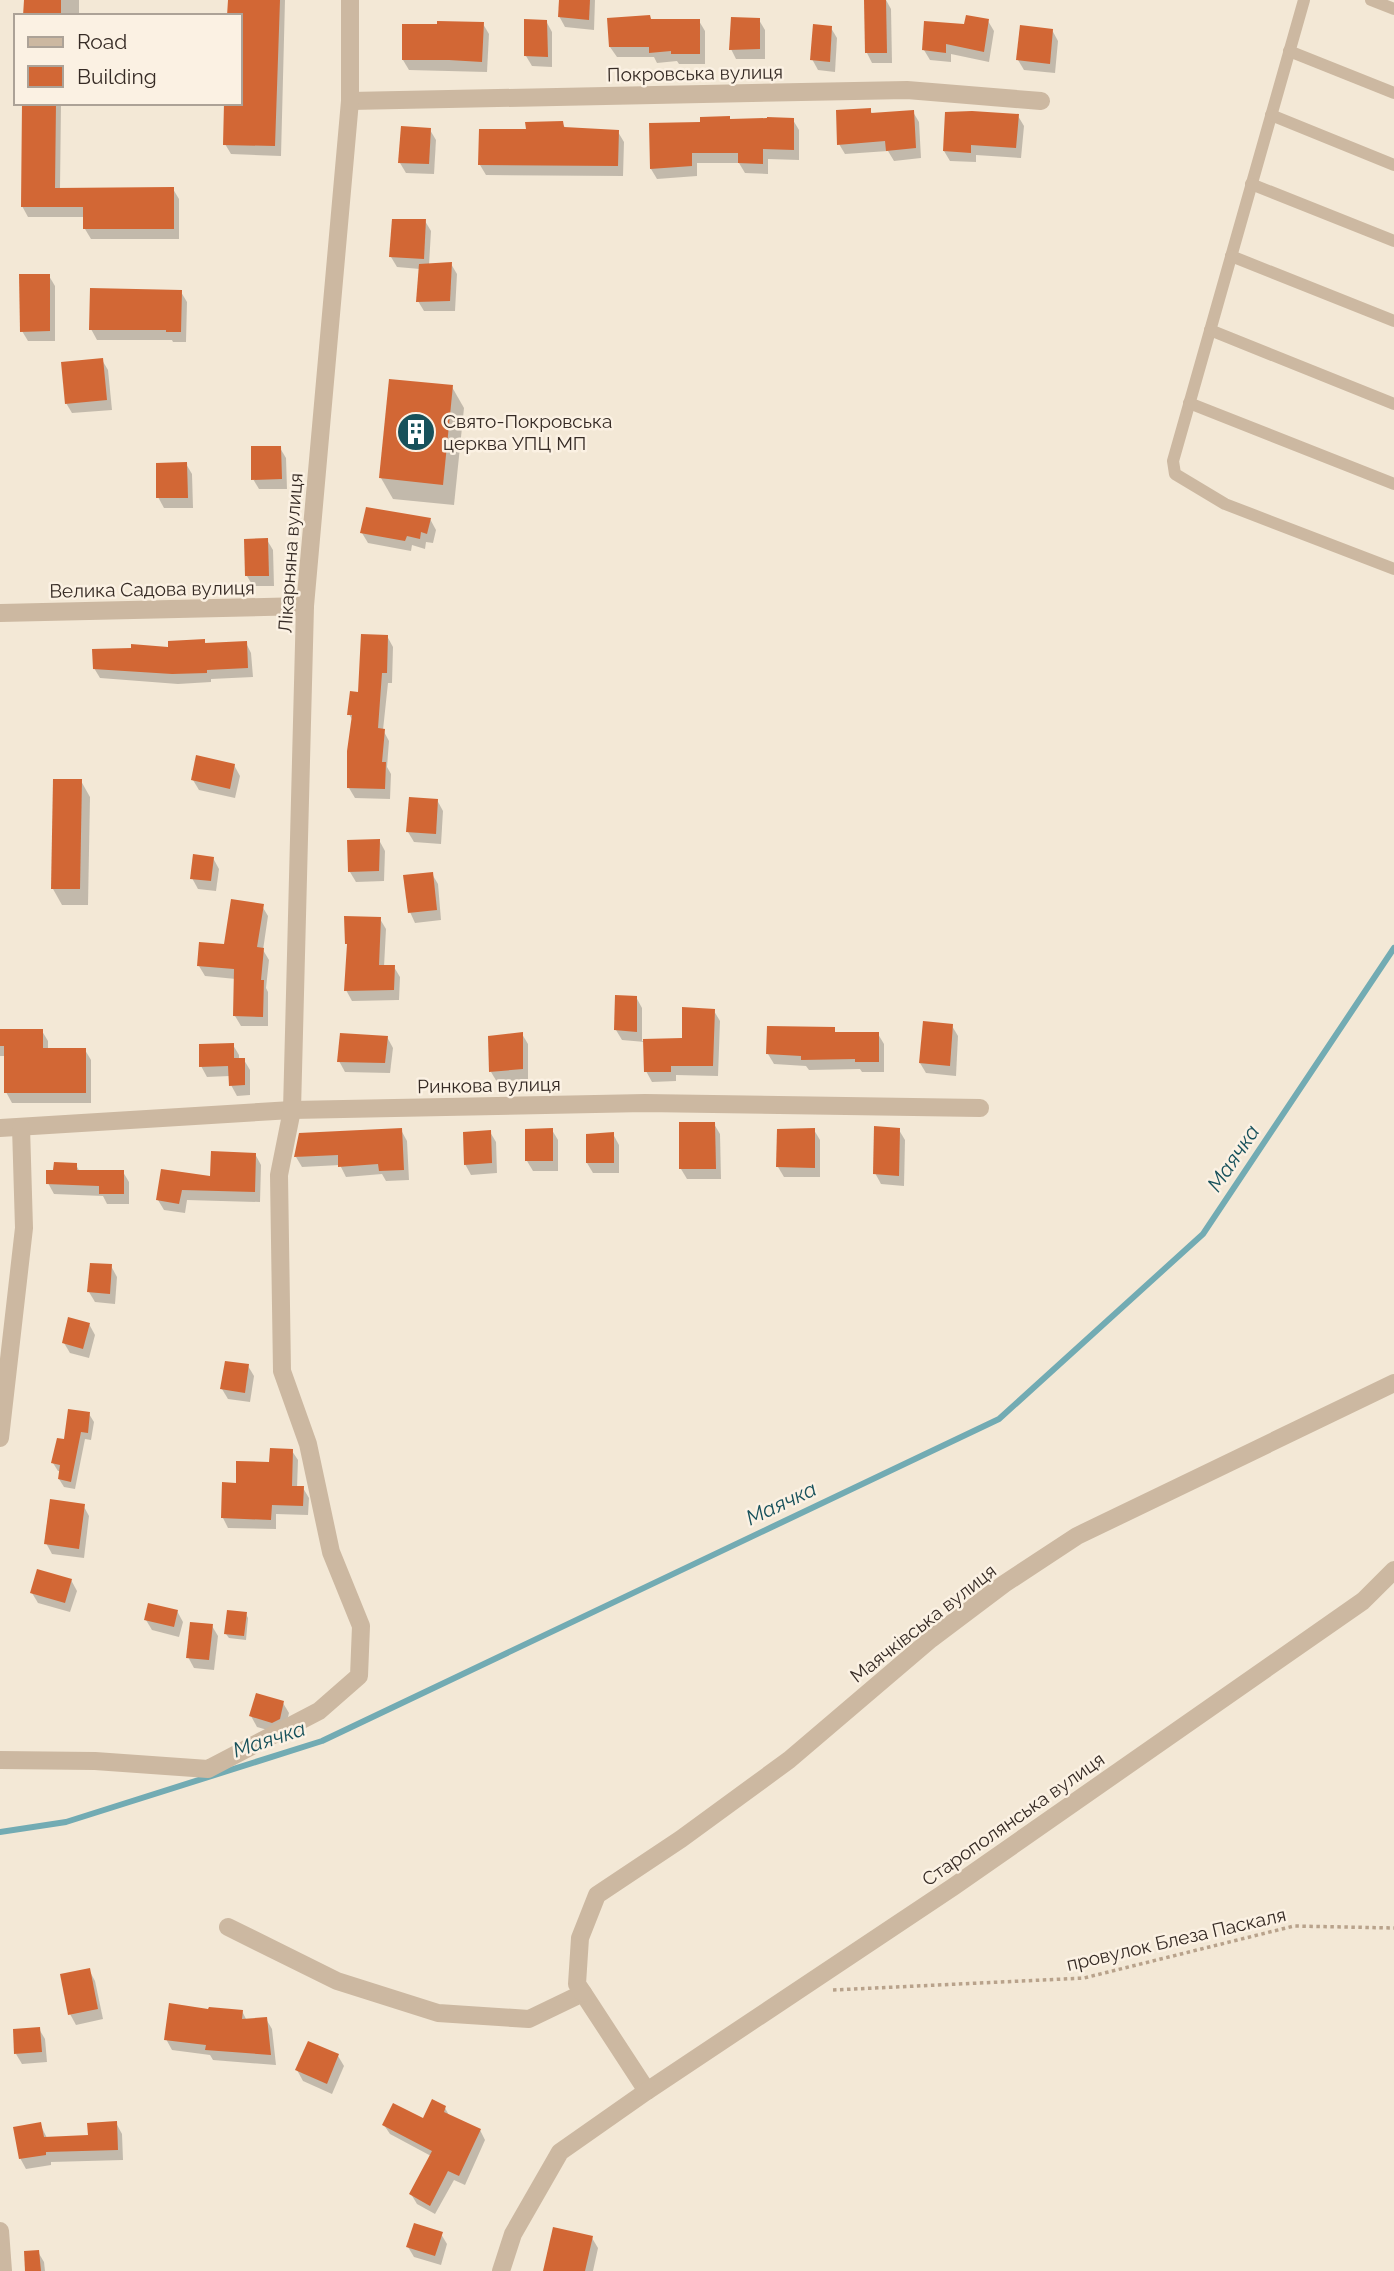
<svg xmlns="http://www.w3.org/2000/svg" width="1394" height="2271" font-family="Raleway,sans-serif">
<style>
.shadow{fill:#0003}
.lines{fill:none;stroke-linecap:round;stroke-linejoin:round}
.stream{stroke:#72abb3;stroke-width:6}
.building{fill:#d26735}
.path{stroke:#b8a28b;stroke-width:3.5;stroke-dasharray:3.5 3.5;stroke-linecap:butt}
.service{stroke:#ccb8a1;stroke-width:12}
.minor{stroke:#ccb8a1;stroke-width:18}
.tertiary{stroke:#ccb8a1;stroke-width:18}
.labels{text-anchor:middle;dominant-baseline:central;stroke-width:5;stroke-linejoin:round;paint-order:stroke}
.street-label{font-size:19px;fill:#362b25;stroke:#fbf1e3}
.poi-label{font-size:19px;fill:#362b25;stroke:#fbf1e3;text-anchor:start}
.water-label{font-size:21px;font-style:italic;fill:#17515b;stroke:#fbf1e3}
</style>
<rect width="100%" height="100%" fill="#f3e8d6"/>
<g class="shadow">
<rect x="25" y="0" width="54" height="16"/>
<path d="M230 0H285L281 156 231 154 225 144 240 103V16Z"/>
<path d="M561 0H595L594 30 565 27 559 16Z"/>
<path d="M866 0H886L891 9 892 63H872L867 53Z"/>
<path d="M759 20 765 30V59H736L731 49Z"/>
<path d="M546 21 552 32V67L532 66 526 56Z"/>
<path d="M652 21H699L705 31V64H679L677 61 657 63 654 57H617L610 47Z"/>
<path d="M988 21 994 31 989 62 951 54V62L930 60 924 50 966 26Z"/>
<path d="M483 24 489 34 487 72 409 70 403 60 439 26Z"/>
<path d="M831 28 837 38 835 72 818 70 812 59Z"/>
<path d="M1052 30 1058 41 1055 73 1024 70 1018 60Z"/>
<path d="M24 103H61L60 189H173L179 199V239H91L85 229V217H28L22 206Z"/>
<path d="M870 110 873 115 913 112 919 122 921 158 894 161 888 151 845 154 839 144Z"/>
<path d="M1018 116 1024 126 1021 158 976 155V162L950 161 944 151Z"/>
<path d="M793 120 799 130V160L768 159V174L745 173 739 163H697V176L657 179 651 169V125Z"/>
<path d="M562 123 566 129 618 132 624 142 623 176 486 175 480 165 527 131Z"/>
<path d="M430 130 436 140 434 174 406 173 400 163Z"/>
<path d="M425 221 431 231 429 265 451 264 457 274 455 311H424L418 301 420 269 397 267 391 257Z"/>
<path d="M49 276 55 286V341H28L22 331Z"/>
<path d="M181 292 187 302 186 342H173L172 340H97L91 329Z"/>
<path d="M102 360 108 370 112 410 72 413 66 403Z"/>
<path d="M452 387 464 408 454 505 393 499 381 478Z"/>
<path d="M280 448 286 458 287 489H259L253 479Z"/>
<path d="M186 464 192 474 193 508H164L158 497Z"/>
<path d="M430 519 436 530 433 543 426 542 425 549 412 545 411 551 368 543 362 533Z"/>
<path d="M267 540 273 550 274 586H253L247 576Z"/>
<path d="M387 636 393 647 392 683H388L383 730 389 741 387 767 391 774 390 799 355 798 349 788 353 721 349 714Z"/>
<path d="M204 641 207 645 246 643 251 653 253 677 211 679V682L178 684 100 678 94 668Z"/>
<path d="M234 765 240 776 235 798 199 790 193 780Z"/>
<path d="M81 781 90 797 88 905H62L53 889Z"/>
<path d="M437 800 443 811 441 844 414 842 408 832Z"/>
<path d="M379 840 385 851 384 881 356 882 350 872Z"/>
<path d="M213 858 219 869 216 891 198 889 192 878Z"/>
<path d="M432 874 438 884 441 920 415 923 410 912Z"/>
<path d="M262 906 268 916 263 950 269 960 266 988 268 992V1026H241L235 1016 236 979 205 976 199 966 226 946Z"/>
<path d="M380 919 386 929 384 967H394L400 977 399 1000 352 1001 346 990 349 947 347 944Z"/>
<path d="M636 997 642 1008V1041L684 1040 714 1011 720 1021 718 1076 676 1075V1081L652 1082 646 1071 645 1042 622 1040 616 1030Z"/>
<path d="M952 1026 958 1036 956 1076 926 1073 920 1063Z"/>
<path d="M834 1029 836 1034H878L884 1044V1072H862L860 1069 809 1070 806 1066 774 1064 768 1054Z"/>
<path d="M0 1031H42L48 1041V1050H85L91 1060V1103H12L6 1092V1056H0Z"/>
<path d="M522 1034 528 1044V1079L497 1082 491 1072Z"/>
<path d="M387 1037 393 1048 390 1073 345 1072 339 1061Z"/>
<path d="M233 1045 239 1055V1060H244L250 1070V1095L237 1096 231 1085 230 1076 207 1077 201 1066Z"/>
<path d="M714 1124 720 1134 721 1179H687L681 1169Z"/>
<path d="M401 1130 407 1141 409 1180 386 1181 382 1174 346 1177 340 1165 302 1167 296 1157Z"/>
<path d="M552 1130 558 1140V1171H533L527 1161Z"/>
<path d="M814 1130 820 1140V1177H784L778 1167Z"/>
<path d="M899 1130 905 1140 904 1186 881 1184 875 1173Z"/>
<path d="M490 1132 496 1142 497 1173 471 1175 465 1164Z"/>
<path d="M613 1134 619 1145V1173H593L587 1163Z"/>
<path d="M255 1154 261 1165 260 1202 187 1200 185 1213 164 1210 158 1200 162 1171 212 1178Z"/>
<path d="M76 1165 80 1172H123L129 1182V1204H107L103 1196 54 1194 48 1183Z"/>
<path d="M111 1266 117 1277 115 1304 95 1302 89 1292Z"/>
<path d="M89 1324 95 1335 89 1358 70 1353 64 1343Z"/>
<path d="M248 1366 254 1376 250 1402 228 1399 222 1389Z"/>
<path d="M89 1414 94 1422 91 1440 85 1439 75 1489 64 1487 59 1479 61 1471H58L53 1463 65 1441Z"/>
<path d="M292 1451 298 1460 297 1488H303L309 1498 308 1515 276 1514V1529L228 1528 223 1518 237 1485Z"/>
<path d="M83 1505 89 1516 84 1558 52 1554 46 1543Z"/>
<path d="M71 1580 77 1591 70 1612 38 1603 32 1593Z"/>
<path d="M177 1611 183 1622 179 1637 152 1630 146 1620Z"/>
<path d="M246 1614 248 1618 246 1640 229 1638 226 1634Z"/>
<path d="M212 1626 218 1636 214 1670 194 1668 188 1657Z"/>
<path d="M283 1703 289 1713 285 1729 278 1733 257 1727 251 1716Z"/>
<path d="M89 1970 95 1981 103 2019 76 2025 70 2014Z"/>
<path d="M210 2011H242L247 2021 266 2019 272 2029 276 2065 213 2060 210 2055 172 2050 166 2039Z"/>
<path d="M39 2029 45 2039 47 2062 22 2064 16 2054Z"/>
<path d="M338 2056 344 2066 332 2094 303 2081 297 2070Z"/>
<path d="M445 2108 450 2117 480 2130 485 2140 465 2185 454 2180 435 2214 417 2204 411 2194 431 2156 390 2134 384 2125 424 2120Z"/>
<path d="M116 2123 122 2134 123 2160 51 2162V2165L26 2169 20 2158 40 2124 47 2138 89 2137Z"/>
<path d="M441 2234 447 2244 441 2265 414 2257 408 2247Z"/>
<path d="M592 2238 598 2248 593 2271H545Z"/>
<path d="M38 2252 44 2262 45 2271H26Z"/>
</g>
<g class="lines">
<path class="stream" d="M0 1832 66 1822 322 1741 999 1419 1203 1234 1394 948"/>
</g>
<g class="building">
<path d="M24 0H61V16H23Z"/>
<path d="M228 0H280L275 146 223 145 224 103H240V16H227Z"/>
<path d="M559 0H590L589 20 558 17Z"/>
<path d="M864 0H886L887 53H865Z"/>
<path d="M650 15 651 19H700V54H671V51L649 53V47H609L607 18Z"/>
<path d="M966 15 989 19 984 52 946 44V53L922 50 924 21 964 24Z"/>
<path d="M731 17 760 18V49L729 50Z"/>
<path d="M524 19 547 20 548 57 524 56Z"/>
<path d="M437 21 484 22 482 62 449 60H402V24H437Z"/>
<path d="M813 24 832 26 830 62 810 60Z"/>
<path d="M1020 25 1053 29 1050 64 1016 60Z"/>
<path d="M22 103H56L55 188 174 187V229H83V207H21Z"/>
<path d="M871 108V113L914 110 916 148 886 151 885 141 837 145 836 110Z"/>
<path d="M972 111 1019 114 1016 148 971 145V153L943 151 945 112Z"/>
<path d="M730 116V119L767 118V117L794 118V150L763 149V164L738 163V153H692V166L650 169 649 123 700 122V117Z"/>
<path d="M563 121 564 127 619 130 618 166 478 165 479 129H526L525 122Z"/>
<path d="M401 126 431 128 429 164 398 163Z"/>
<path d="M392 219H426L424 259 389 257Z"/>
<path d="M452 262 450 301 416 302 419 264Z"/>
<path d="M19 274H50V331L20 332Z"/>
<path d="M90 288 182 290 181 332H166V330H89Z"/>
<path d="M103 358 107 400 65 404 61 362Z"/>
<path d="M389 379 453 385 443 485 379 478Z"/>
<path d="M251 446H281L282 479 251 480Z"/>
<path d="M187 462 188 498H156V463Z"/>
<path d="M366 507 431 518 427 534 421 532 420 539 407 536 405 541 360 533Z"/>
<path d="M268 538 269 576H245L244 539Z"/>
<path d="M361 634 388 635 387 673H382L378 728 385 729 382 762H386L385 789 347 788V751L352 715H347L350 691 358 692Z"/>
<path d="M205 639V643L247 641 248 668 207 670V673L172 674 93 669 92 649 131 648V644L168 647V641Z"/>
<path d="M196 755 235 764 230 789 191 780Z"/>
<path d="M53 779H82L80 889H51Z"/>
<path d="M409 797 438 799 436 834 406 832Z"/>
<path d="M380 839 379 871 348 872 347 840Z"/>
<path d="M193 854 214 857 211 881 190 879Z"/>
<path d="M433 872 437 910 408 913 403 875Z"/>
<path d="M231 899 264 904 257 947 264 948 261 980H264L263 1017 233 1016 234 969 197 966 199 942 224 944Z"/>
<path d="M344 916 381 917 379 965H395L394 990 344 991 347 944H345Z"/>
<path d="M615 995 637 996V1032L614 1030Z"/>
<path d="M682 1007 715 1009 713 1066H671V1072H644L643 1039 682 1038Z"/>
<path d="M923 1021 953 1024 950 1066 919 1063Z"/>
<path d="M767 1026 835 1027V1032H879V1062H855V1059L801 1060V1056L766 1054Z"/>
<path d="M0 1029H43V1048H86V1093H4V1046H0Z"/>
<path d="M523 1032V1069L489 1072 488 1036Z"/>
<path d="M340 1033 388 1036 385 1063 337 1062Z"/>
<path d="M234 1043V1058H245V1085L229 1086 228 1066 199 1067V1044Z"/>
<path d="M679 1122H715L716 1169H679Z"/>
<path d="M874 1126 900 1128 899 1176 873 1174Z"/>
<path d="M402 1128 404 1170 379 1171 378 1164 338 1167V1155L294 1157 299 1133Z"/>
<path d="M553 1128V1161H525V1129Z"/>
<path d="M815 1128V1168L776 1167 777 1129Z"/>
<path d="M491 1130 492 1163 464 1165 463 1132Z"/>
<path d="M614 1132V1163H586V1134Z"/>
<path d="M211 1151 256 1153 255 1192 182 1190 179 1204 156 1200 161 1169 210 1176Z"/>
<path d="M54 1162 77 1163V1170H124V1194H99V1186L46 1184V1170H53Z"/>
<path d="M90 1263 112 1264 110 1294 87 1292Z"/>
<path d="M68 1317 90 1323 83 1349 62 1343Z"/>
<path d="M225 1361 249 1364 245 1393 220 1389Z"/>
<path d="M68 1409 90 1412 88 1433 81 1432 71 1482 58 1479 60 1465 51 1463 57 1438 64 1439Z"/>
<path d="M270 1448 293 1449 292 1486H304L303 1506 272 1505 271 1520 221 1518 222 1482 236 1483V1461L269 1462Z"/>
<path d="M50 1499 85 1504 79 1549 44 1544Z"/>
<path d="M37 1569 72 1579 65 1603 30 1593Z"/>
<path d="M148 1603 178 1610 174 1627 144 1620Z"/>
<path d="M227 1610 247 1612 244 1636 224 1634Z"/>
<path d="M190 1622 213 1624 209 1660 186 1658Z"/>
<path d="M256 1693 284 1701 280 1719 272 1723 249 1716Z"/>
<path d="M90 1968 98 2009 68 2015 60 1974Z"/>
<path d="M169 2003 208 2009 209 2007 243 2010 242 2019 267 2017 271 2055 205 2050 206 2045 164 2040Z"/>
<path d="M40 2027 42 2052 14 2054 13 2029Z"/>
<path d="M308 2041 339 2054 327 2084 295 2070Z"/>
<path d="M432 2099 446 2106 444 2112 481 2129 459 2176 448 2171 430 2206 409 2194 432 2151 382 2125 393 2103 423 2118Z"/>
<path d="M117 2121 118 2150 46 2152V2155L19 2159 13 2127 41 2122 44 2137 88 2135 87 2123Z"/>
<path d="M414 2223 443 2232 435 2256 406 2247Z"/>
<path d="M553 2227 593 2236 585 2271H543Z"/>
<path d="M39 2250 41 2271H25L24 2251Z"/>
</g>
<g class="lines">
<path class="path" d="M833 1990 1084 1978 1294 1926 1394 1928"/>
<g class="service">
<path d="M1304 0 1173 461 1175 474 1225 504 1394 569"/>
<path d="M1371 0 1394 9"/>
<path d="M1289 51 1394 93"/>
<path d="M1271 115 1394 165"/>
<path d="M1251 184 1394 241"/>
<path d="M1231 256 1394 321"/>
<path d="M1210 330 1394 404"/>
<path d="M1189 403 1394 484"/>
</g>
<g class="minor">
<path d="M350 101 907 90 1041 101"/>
<path d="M0 613 305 606"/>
<path d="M0 1128 292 1110 645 1103 980 1108"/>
<path d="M0 1438 24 1228 21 1127"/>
<path d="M0 1760 95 1761 208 1769 319 1711 359 1676 361 1626 331 1552 308 1444 282 1371 279 1175 292 1110 305 606 350 101V0"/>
<path d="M228 1927 337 1981 438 2013 529 2019 583 1993 647 2091"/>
<path d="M583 1993 577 1984 580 1938 597 1895 681 1839 789 1760 931 1639 1004 1584 1077 1536 1394 1383"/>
</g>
<g class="tertiary">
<path d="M0 2231 3 2271"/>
<path d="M501 2271 513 2234 560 2152 647 2091 953 1887 1363 1601 1394 1570"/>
</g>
</g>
<defs>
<symbol id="building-disc" viewBox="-11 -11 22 22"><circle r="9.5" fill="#17515b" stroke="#fbf1e3"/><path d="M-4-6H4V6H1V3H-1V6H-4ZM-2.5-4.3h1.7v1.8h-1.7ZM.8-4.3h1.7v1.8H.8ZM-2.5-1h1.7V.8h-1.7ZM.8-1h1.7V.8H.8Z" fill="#fff"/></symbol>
</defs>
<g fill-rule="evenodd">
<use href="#building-disc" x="394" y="410" width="44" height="44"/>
</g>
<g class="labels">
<g class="street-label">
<text transform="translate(695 73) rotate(-1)">Покровська вулиця</text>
<text transform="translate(290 553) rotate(-86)">Лікарняна вулиця</text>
<text transform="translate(152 589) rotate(-1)">Велика Садова вулиця</text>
<text transform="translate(489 1085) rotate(-1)">Ринкова вулиця</text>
<text transform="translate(923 1623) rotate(-38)">Маячківська вулиця</text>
<text transform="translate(1013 1819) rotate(-35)">Старополянська вулиця</text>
<text transform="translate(1176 1939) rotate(-13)">провулок Блеза Паскаля</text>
</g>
<g class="poi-label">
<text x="443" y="421">Свято-Покровська<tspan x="443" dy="22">церква УПЦ МП</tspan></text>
</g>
<g class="water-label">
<text transform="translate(1233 1158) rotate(-56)">Маячка</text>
<text transform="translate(781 1503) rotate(-25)">Маячка</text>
<text transform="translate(269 1739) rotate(-18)">Маячка</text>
</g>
</g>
<rect x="14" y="14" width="228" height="91" fill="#fbf1e3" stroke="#aca297" stroke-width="2"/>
<rect x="28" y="37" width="35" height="10" fill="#ccb8a1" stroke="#aca297" stroke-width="2"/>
<text x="77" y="49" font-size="21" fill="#362b25">Road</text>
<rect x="28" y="66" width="35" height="21" fill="#d26735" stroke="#aca297" stroke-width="2"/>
<text x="77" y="84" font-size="21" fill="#362b25">Building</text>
</svg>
